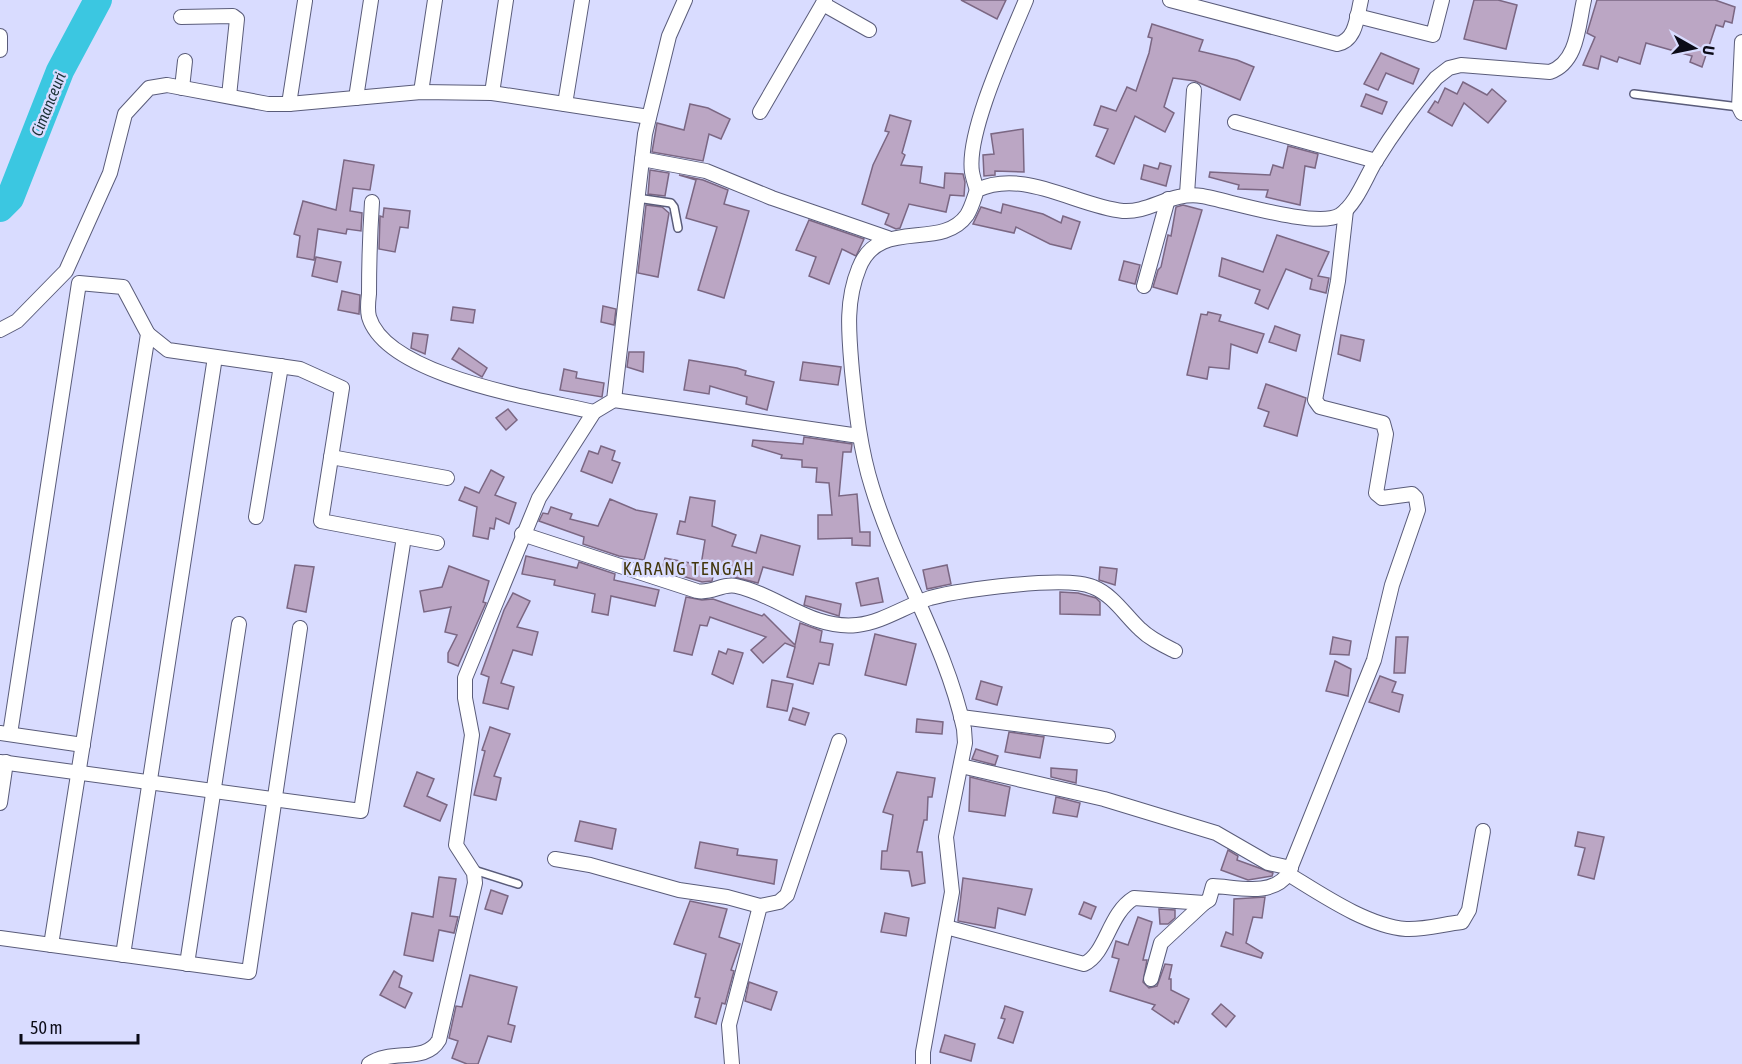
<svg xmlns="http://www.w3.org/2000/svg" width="1742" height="1064" font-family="'Asap Condensed',sans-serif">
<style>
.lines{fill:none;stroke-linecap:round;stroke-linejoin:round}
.river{stroke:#3bc7e1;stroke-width:28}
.building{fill:#bba6c4;stroke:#7b6783;stroke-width:1.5}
.service-casing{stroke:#5a5c7a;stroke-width:10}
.minor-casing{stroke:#5a5c7a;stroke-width:16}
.service{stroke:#fff;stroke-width:7}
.minor{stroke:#fff;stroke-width:14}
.labels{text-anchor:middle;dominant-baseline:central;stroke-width:5;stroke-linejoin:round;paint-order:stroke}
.water-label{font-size:16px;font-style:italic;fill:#1c3338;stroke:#d9dcff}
.quarter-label{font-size:18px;letter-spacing:1.5px;fill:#43370d;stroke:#d9dcff}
</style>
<rect width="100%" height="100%" fill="#d9dcff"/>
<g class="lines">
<path class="river" d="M0 208 10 198 60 71 98 0"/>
</g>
<g class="building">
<path d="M961 0H1006L997 19Z"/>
<path d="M1474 0H1498L1517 5 1506 49 1464 39Z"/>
<path d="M1597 0H1715L1735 7 1732 23 1725 21 1723 27 1716 25 1702 67 1690 62 1692 56 1646 43 1640 64 1619 57 1617 62 1601 56 1598 69 1583 65 1595 37 1587 33Z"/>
<path d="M1152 24 1203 40 1199 51 1237 60 1254 67 1240 100 1195 81 1173 78 1164 107 1174 113 1165 132 1135 116 1114 164 1096 156 1108 129 1094 125 1101 106 1116 111 1127 87 1136 91 1149 53 1152 38 1148 37Z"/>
<path d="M1381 53 1419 69 1413 84 1386 73 1378 90 1364 84Z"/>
<path d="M1463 82 1487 95 1492 89 1506 101 1488 123 1464 103 1452 126 1428 112 1435 101 1438 103 1445 88 1457 94Z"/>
<path d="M1366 94 1387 102 1382 114 1361 106Z"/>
<path d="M690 104 708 108 730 119 721 139 709 134 703 161 652 152 657 123 684 130Z"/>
<path d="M890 115 911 121 902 153 905 155 901 165 922 167 920 183 944 188 945 173 963 174 965 182 964 196 950 195 946 212 909 204 900 228 896 229 885 224 889 214 862 204 873 165 889 132 885 131Z"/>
<path d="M1023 129 1024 172 995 171V175L984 176 983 155 994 154 991 134Z"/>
<path d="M1288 146 1318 154 1315 168 1305 166 1300 205 1266 197 1268 190 1238 189 1239 185 1209 177 1210 172 1270 175 1273 165 1283 168Z"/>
<path d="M344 160 374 165 370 190 353 188 350 211 362 213 361 231 347 229 346 234 318 229 314 260 297 257 300 236 294 234 303 201 336 210Z"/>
<path d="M1160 163 1171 166 1166 186 1141 179 1144 165 1158 169Z"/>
<path d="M650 170 669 173 665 196 648 194Z"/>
<path d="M679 175 703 180 728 190 724 204 749 211 724 298 698 290 717 227 686 218 696 180Z"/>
<path d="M1003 204 1043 214 1061 223 1063 216 1080 222 1071 249 1050 244 1016 227 1014 233 973 224 981 207 1001 213Z"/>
<path d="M646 205 662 207 669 213 658 277 638 273Z"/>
<path d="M1183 205 1202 210 1177 294 1153 287 1158 270 1161 267 1168 235 1171 236 1176 207Z"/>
<path d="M384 208 410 211 408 228 400 227 395 252 379 249 380 216 383 217Z"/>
<path d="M809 220 864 239 856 256 842 249 829 284 809 276 816 257 796 250Z"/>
<path d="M1277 235 1329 252 1318 276 1329 278 1326 293 1310 289 1312 279 1286 269 1268 309 1255 303 1260 290 1219 276 1222 258 1263 272Z"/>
<path d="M316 257 341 262 337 282 312 276Z"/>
<path d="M1124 261 1140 265 1135 284 1119 280Z"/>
<path d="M342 291 360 295 359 314 338 310Z"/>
<path d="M603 306 616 309 614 325 601 322Z"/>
<path d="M453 307 475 310 473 323 451 320Z"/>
<path d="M1208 312 1221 315 1219 321 1264 334 1257 353 1231 344 1229 369 1209 367 1207 379 1187 375 1201 314 1207 315Z"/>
<path d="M1275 326 1300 335 1296 351 1269 342Z"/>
<path d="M413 333 428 335 425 354 411 348Z"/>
<path d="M1341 335 1364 340 1360 361 1338 354Z"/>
<path d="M459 348 487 368 482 377 452 359Z"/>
<path d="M629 352H644L643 372 627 367Z"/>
<path d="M689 360 737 368 746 371 745 375 774 382 767 410 746 404 747 397 710 386 709 394 684 390Z"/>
<path d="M803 362 841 367 838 385 800 380Z"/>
<path d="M564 369 577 372 576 378 604 383 602 397 560 390Z"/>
<path d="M1266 384 1306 398 1297 436 1264 426 1269 412 1258 408Z"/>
<path d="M508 409 517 420 506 430 496 418Z"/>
<path d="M804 437 852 444 851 452H843L839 496 857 494 860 532H870V546L852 545V538L818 539V515H832L829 483 816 482 817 468 802 467V460L781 458 782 455 752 446 753 440 803 444Z"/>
<path d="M601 446 615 451 612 460 620 463 612 483 581 471 589 451 598 454Z"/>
<path d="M491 470 504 477 495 495 516 503 509 524 496 518 494 529 490 528 488 539 473 536 477 507 459 500 465 487 479 493Z"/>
<path d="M690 497 715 501 712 526 736 535 732 546 756 553 761 535 800 546 793 575 763 567 758 583 714 572 712 581 702 582 662 570 665 558 701 565 705 540 677 534 680 521 685 522Z"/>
<path d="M610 499 636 510 657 514 644 560 619 556 583 544 584 537 539 521 543 513 548 514 551 507 572 514 570 519 598 526Z"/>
<path d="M526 556 577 568 579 562 615 574 614 580 659 590 655 606 611 596 608 615 592 612 595 594 554 585 555 580 522 574Z"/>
<path d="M295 565 314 567 306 612 287 608Z"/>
<path d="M947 565 951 584 927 589 923 570Z"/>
<path d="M449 566 489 581 483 602 486 603 458 666 448 662V653L457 635 445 632 451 607 424 612 420 591 442 587Z"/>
<path d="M1100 567 1117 569 1115 585 1099 580Z"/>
<path d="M878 578 883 602 861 606 856 583Z"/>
<path d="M1060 592 1078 593 1096 598 1100 602V615L1060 614Z"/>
<path d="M513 593 530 601 517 627 538 632 532 655 513 650 501 683 514 687 508 709 483 703 489 677 481 674 504 610Z"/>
<path d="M806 596 841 604 839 616 804 605Z"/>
<path d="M686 597 702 600 713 599 762 616 764 614 795 645 800 623 822 631 820 642 833 644 829 665 819 663 813 684 787 677 795 647 785 643 763 663 751 650 766 637 710 617 707 626 700 625 692 655 674 651Z"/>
<path d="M875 634 916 644 906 685 865 675Z"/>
<path d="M1333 637 1351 641 1349 655 1330 654Z"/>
<path d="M1396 637H1408L1405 673H1394Z"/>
<path d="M728 649 743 653 733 684 712 674 719 651 726 654Z"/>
<path d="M1335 661 1351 669 1348 696 1326 691Z"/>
<path d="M1380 676 1396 682 1392 692 1403 695 1399 712 1369 702Z"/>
<path d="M772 680 793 684 787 711 767 707Z"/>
<path d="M981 681 1002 687 997 705 976 699Z"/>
<path d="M793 708 809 713 805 725 789 720Z"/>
<path d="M917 719 943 722 942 734 916 732Z"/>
<path d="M490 727 510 734 494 776 501 778 496 800 474 795 485 751 482 750Z"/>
<path d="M1009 732 1044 737 1040 758 1005 752Z"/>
<path d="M976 749 998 756 995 765 972 759Z"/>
<path d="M1051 768 1077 770 1076 783 1051 777Z"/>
<path d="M417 772 434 779 427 796 447 805 440 821 404 806Z"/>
<path d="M897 772 935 778 932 797H928L927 820H924L917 852H922L925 883 912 886 909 871 881 869 882 851H887L893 815 883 812Z"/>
<path d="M970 777 1010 787 1005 816 969 811Z"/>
<path d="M1056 797 1080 803 1077 817 1053 813Z"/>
<path d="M580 821 616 829 612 849 575 841Z"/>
<path d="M1578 832 1604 837 1594 879 1578 875 1585 848 1575 846Z"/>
<path d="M700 842 738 849 737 855 777 860 774 884 695 868Z"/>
<path d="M1228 850 1238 856 1237 860 1273 873 1272 876 1248 880 1221 870Z"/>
<path d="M439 877 456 879 450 916 458 917 454 933 439 930 433 961 404 955 412 913 433 917Z"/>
<path d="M963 878 1032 889 1025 915 998 908 995 928 958 921Z"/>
<path d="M491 890 508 896 502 914 485 909Z"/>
<path d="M1265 897 1262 918 1253 917 1246 943 1263 953 1261 958 1221 946 1226 932 1233 935 1234 899Z"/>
<path d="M690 901 727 909 719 937 740 944 731 970 734 971 725 1004 722 1003 716 1024 695 1017 700 998 695 997 706 954 674 944Z"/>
<path d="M1084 902 1096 907 1091 919 1079 914Z"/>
<path d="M1159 909 1175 910V918L1168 924H1160Z"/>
<path d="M885 913 909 918 906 936 881 932Z"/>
<path d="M1138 917 1152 922 1143 960H1147L1143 982 1149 988 1157 986 1165 964 1172 965 1169 979H1171V990L1189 999 1178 1023 1175 1021 1174 1024 1152 1009 1155 1005 1110 991 1119 959 1112 957 1116 941 1128 945Z"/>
<path d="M394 971 402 976 399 987 412 993 405 1008 380 995Z"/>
<path d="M470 975 517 987 508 1024 515 1026 511 1042 488 1036 478 1064H467L452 1058 458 1041 449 1038 456 1006 462 1007Z"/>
<path d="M749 982 777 992 771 1010 745 1001Z"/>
<path d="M1221 1004 1235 1016 1226 1027 1212 1014Z"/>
<path d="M1005 1006 1023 1012 1013 1043 998 1038 1005 1019 1001 1018Z"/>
<path d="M945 1035 975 1044 971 1061 940 1052Z"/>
</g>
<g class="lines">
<defs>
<g id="service">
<path d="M1634 94 1739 107"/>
<path d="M637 198 671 203 674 207 678 228"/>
<path d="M474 870 518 884"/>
</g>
<g id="minor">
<path d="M1170 0 1337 44C1356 41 1357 17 1361 0"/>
<path d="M823 4 869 30"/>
<path d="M1357 16 1433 35 1442 0"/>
<path d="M181 17 233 16 237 19 229 96"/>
<path d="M0 36V50"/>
<path d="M1742 42 1739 107 1742 113"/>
<path d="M182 88 185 61"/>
<path d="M421 92 435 0"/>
<path d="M492 93 506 0"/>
<path d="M356 98 371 0"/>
<path d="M289 104 305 1"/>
<path d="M565 104 582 0"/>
<path d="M760 112 825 0"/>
<path d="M1235 122 1376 161"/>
<path d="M642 159 706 171 772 198 888 238"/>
<path d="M977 190C975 184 973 178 972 172 966 132 1010 39 1026 0"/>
<path d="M1187 194 1194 90"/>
<path d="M372 202C370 233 369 263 369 294 368 302 367 309 369 317 387 377 540 399 594 412"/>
<path d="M1144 286 1168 199"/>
<path d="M0 330 17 321 66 271 110 173 125 114 149 88 167 85 268 104H289L421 92 492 93 649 117"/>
<path d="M148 334 168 350 300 369 342 388 321 521 437 543"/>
<path d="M614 400 859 436"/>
<path d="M331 457 447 478"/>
<path d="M256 517 281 366"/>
<path d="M522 534 697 591C712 594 722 583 736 586 778 595 812 630 857 625 883 622 905 606 930 598 960 590 1066 575 1093 587 1113 595 1125 615 1140 629 1150 639 1163 645 1175 651"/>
<path d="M961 717 1108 736"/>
<path d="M0 733 83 745"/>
<path d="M10 734 79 283 123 287 148 334 51 945"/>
<path d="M0 762 361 811 404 537"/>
<path d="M961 766 1104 799 1216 833 1268 863 1291 868"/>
<path d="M0 803 6 762"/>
<path d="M555 859 590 865 679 890 727 897 760 906"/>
<path d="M1288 874C1321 894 1367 926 1406 929 1424 930 1444 924 1462 922L1469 910 1483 831"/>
<path d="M946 927 1084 964C1107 953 1108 914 1134 898L1204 903 1209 900 1213 886C1237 887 1272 897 1288 874L1374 660 1392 585 1418 510 1416 498 1412 494 1382 498 1376 493 1386 434 1383 423 1320 407 1315 400 1338 281 1346 210"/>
<path d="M0 938 249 972 300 628"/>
<path d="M123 955 215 357"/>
<path d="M187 964 239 624"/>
<path d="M1151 979 1161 943 1204 903"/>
<path d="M369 1064C392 1048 425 1064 439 1040L475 883 474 873 456 845 472 735 465 698V678L539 498 594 412 614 400 645 134 669 36 685 0"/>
<path d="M732 1064 729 1025 760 906 779 902 787 895 839 741"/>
<path d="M923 1064V1052L952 892 946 837 965 743 964 729C946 644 897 570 872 487 860 449 856 410 852 371 849 335 845 302 859 268 879 216 941 252 967 215 972 207 974 198 977 190 1024 168 1076 206 1123 211 1149 213 1172 191 1202 196 1230 201 1317 229 1340 215 1356 204 1365 179 1375 162 1393 133 1414 104 1436 78L1449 68 1461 65 1550 72C1578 62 1578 26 1584 0"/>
</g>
</defs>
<use href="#service" class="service-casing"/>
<use href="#minor" class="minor-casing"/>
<use href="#service" class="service"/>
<use href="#minor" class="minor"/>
</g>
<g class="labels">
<g class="water-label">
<text transform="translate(48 104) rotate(-68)">Cimanceuri</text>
</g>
<g class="quarter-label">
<text x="689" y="568">KARANG TENGAH</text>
</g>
</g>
<g transform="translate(1694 48) rotate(99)" stroke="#d9dcff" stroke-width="4.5" paint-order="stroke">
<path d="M0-4.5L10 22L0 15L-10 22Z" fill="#0b0b17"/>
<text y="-9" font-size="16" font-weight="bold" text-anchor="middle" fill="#0b0b17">U</text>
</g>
<path d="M21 1034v9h117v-9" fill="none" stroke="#0b0b17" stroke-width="3"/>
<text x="30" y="1034" font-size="18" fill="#0b0b17" stroke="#d9dcff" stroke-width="4.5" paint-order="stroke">50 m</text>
</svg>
